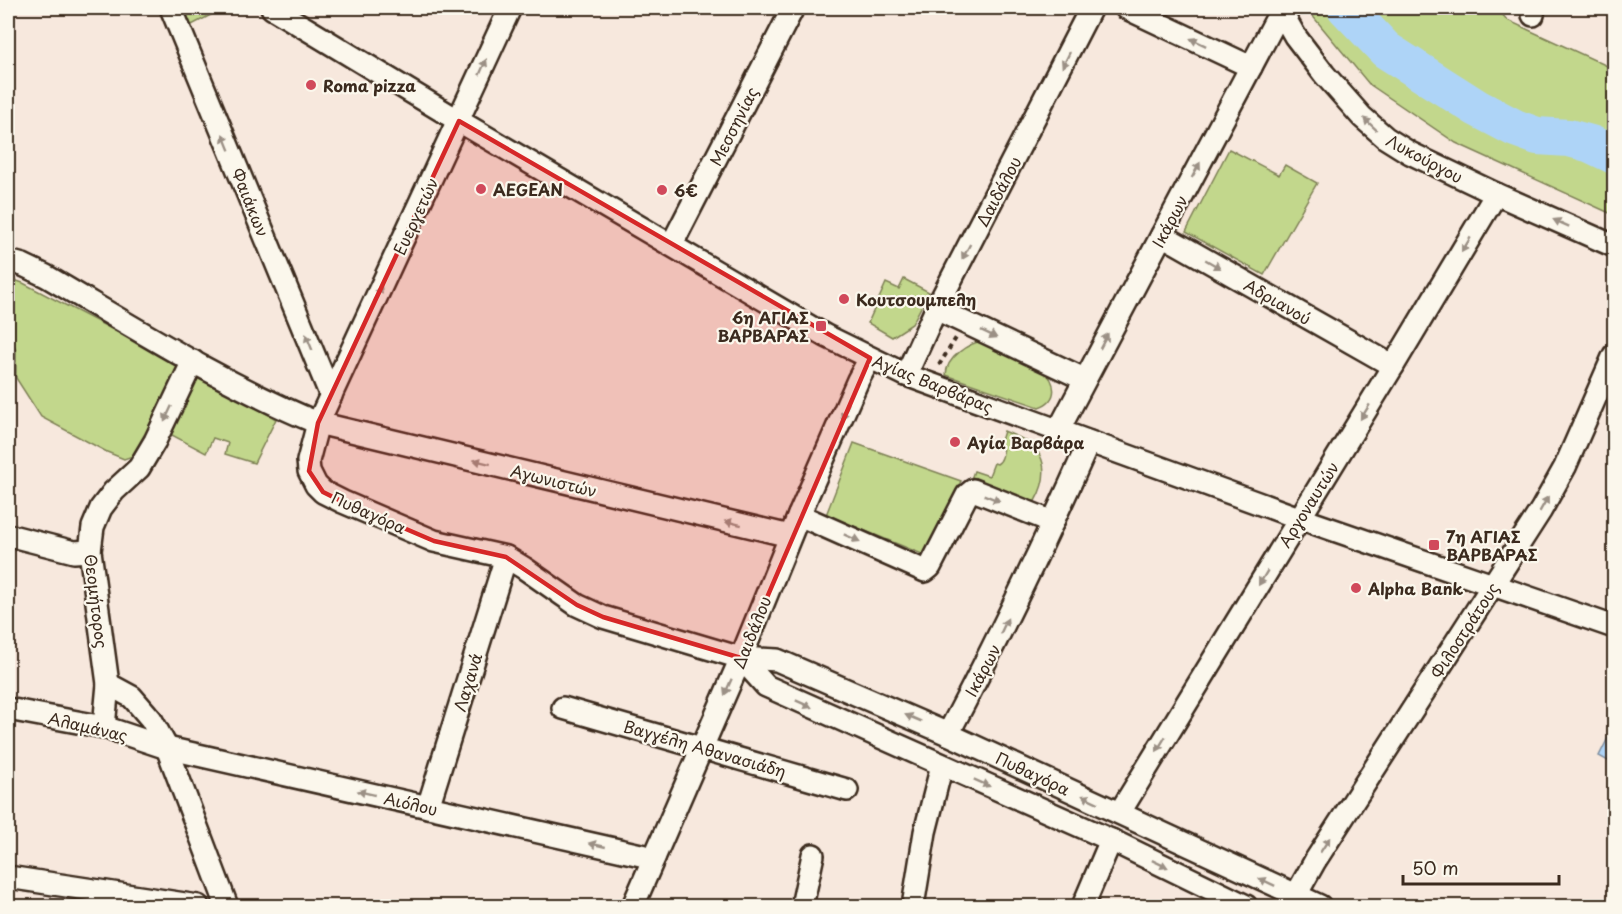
<svg xmlns="http://www.w3.org/2000/svg" width="1622" height="914" font-family="'Playpen Sans',sans-serif">
<style>
.green{fill:#c2d78c;stroke:#7e8055;stroke-width:1.5}
.water{fill:#aed4f7;stroke:#8090a0;stroke-width:1.5}
.lines{fill:none;stroke-linecap:round;stroke-linejoin:round}
.river{stroke:#aed4f7;stroke-width:38}
.minor-casing{stroke:#3b2a1e;stroke-width:26}
.path{stroke:#3b2a1e;stroke-width:4;stroke-dasharray:4.5 4.5;stroke-linecap:butt}
.minor{stroke:#fbf7ec;stroke-width:21}
.oneway{fill:#9b9085}
.marked{fill:#d62828;fill-opacity:0.2;stroke:#d62828;stroke-width:4.5;stroke-linejoin:round}
.poi-dot{fill:#d1495b;stroke:#fbf7ec;stroke-width:2}
.labels{text-anchor:middle;dominant-baseline:central;stroke-width:4.5;stroke-linejoin:round;paint-order:stroke}
.poi-label{font-size:16px;font-weight:bold;fill:#3b2a1e;stroke:#fbf7ec;text-anchor:start}
.street-label{font-size:16px;fill:#3b2a1e;stroke:#fbf7ec}
</style>
<rect width="100%" height="100%" fill="#f7e8dd"/>
<filter id="ink" filterUnits="userSpaceOnUse"><feTurbulence type="fractalNoise" baseFrequency=".0167" numOctaves="2"/><feDisplacementMap in="SourceGraphic" scale="12" xChannelSelector="R" yChannelSelector="G"/><feConvolveMatrix kernelMatrix="1 2 1 2 8 2 1 2 1" color-interpolation-filters="sRGB"/></filter>
<g filter="url(#ink)">
<g class="green">
<path d="M179 8H224L188 27Z"/>
<path d="M1306 8H1497L1507 20 1614 69V215L1456 143 1369 84Z"/>
<path d="M1229 149 1279 175 1285 165 1317 183 1264 275 1186 232Z"/>
<path d="M8 278 23 283 179 364 136 455 124 459 107 452 41 417 16 378V351L8 333Z"/>
<path d="M904 279 929 292 912 324 892 337 868 323 886 283 899 289Z"/>
<path d="M983 341 1042 369C1057 382 1059 400 1039 407L946 375C946 358 968 343 983 341Z"/>
<path d="M195 373 276 419 254 463 225 454 228 443 213 438 206 453 168 433Z"/>
<path d="M1004 431C1012 435 1023 438 1030 444 1049 458 1046 482 1035 501L1028 502 971 479 974 471 989 476 994 463 997 464C1002 461 1004 454 1002 448L999 447Z"/>
<path d="M854 443 961 481 926 552 922 554 826 515Z"/>
</g>
<path class="water" d="M1610 734 1614 737V753L1610 762 1599 756Z"/>
<g class="lines">
<path class="river" d="M1346 8 1386 50 1477 108 1515 128 1537 136 1569 138 1591 144 1614 155"/>
<defs>
<g id="minor">
<path d="M171 8 331 396"/>
<path d="M272 8 459 121 826 336 906 375 1299 518 1614 627"/>
<path d="M510 8 318 423 308 461 309 471 316 485 323 492 343 502 434 541 506 557 524 568 577 605 603 617 741 658 777 660 948 734 1320 906"/>
<path d="M1126 8 1251 67"/>
<path d="M1279 8 1295 36 1324 74 1362 117 1386 138 1410 153 1496 194 1614 246"/>
<path d="M1533 15 1534 8"/>
<path d="M1162 235 1393 366"/>
<path d="M672 244 793 8"/>
<path d="M8 261 23 265 46 276C135 328 223 384 318 423L790 536"/>
<path d="M936 309 1084 379"/>
<path d="M906 375 936 309 1091 8"/>
<path d="M1058 431 1280 12"/>
<path d="M799 515 925 571 930 567 967 495 973 490 1053 522"/>
<path d="M8 535 74 552 90 551"/>
<path d="M741 658 766 686 1111 840 1246 906"/>
<path d="M108 684 132 697 151 719 167 748 227 906"/>
<path d="M563 708 847 790"/>
<path d="M8 709 104 727 167 748 654 858"/>
<path d="M104 727 108 684 90 551 93 527 101 508 114 491 139 468 155 441 193 361"/>
<path d="M948 734C999 638 1045 541 1089 442"/>
<path d="M428 807 506 557"/>
<path d="M1120 812 1393 366 1496 194"/>
<path d="M8 877 198 906"/>
<path d="M633 906 741 658 799 515 858 380 870 358"/>
<path d="M802 906 813 855"/>
<path d="M913 906 925 832 942 765"/>
<path d="M1083 906 1111 840"/>
<path d="M1293 906 1296 895 1315 861 1541 510 1565 467 1614 355"/>
</g>
</defs>
<use href="#minor" class="minor-casing"/>
<path class="path" d="M939 365 956 338"/>
<use href="#minor" class="minor"/>
</g>
<defs><path id="oneway-solid" d="M-6-.8H1V-3.2L6.5 0L1 3.2V.8H-6Z" transform="scale(1.5)"/></defs>
<g class="oneway">
<use href="#oneway-solid" transform="translate(1198 42) rotate(-155)"/>
<use href="#oneway-solid" transform="translate(1066 60) rotate(116)"/>
<use href="#oneway-solid" transform="translate(483 67) rotate(-66)"/>
<use href="#oneway-solid" transform="translate(1370 124) rotate(-137)"/>
<use href="#oneway-solid" transform="translate(226 142) rotate(-112)"/>
<use href="#oneway-solid" transform="translate(1196 170) rotate(-62)"/>
<use href="#oneway-solid" transform="translate(1561 223) rotate(-156)"/>
<use href="#oneway-solid" transform="translate(1466 245) rotate(121)"/>
<use href="#oneway-solid" transform="translate(966 252) rotate(118)"/>
<use href="#oneway-solid" transform="translate(1213 264) rotate(30)"/>
<use href="#oneway-solid" transform="translate(378 294) rotate(-65)"/>
<use href="#oneway-solid" transform="translate(989 334) rotate(26)"/>
<use href="#oneway-solid" transform="translate(1104 341) rotate(-62)"/>
<use href="#oneway-solid" transform="translate(309 342) rotate(-112)"/>
<use href="#oneway-solid" transform="translate(845 411) rotate(114)"/>
<use href="#oneway-solid" transform="translate(1365 412) rotate(122)"/>
<use href="#oneway-solid" transform="translate(168 414) rotate(115)"/>
<use href="#oneway-solid" transform="translate(482 462) rotate(-166)"/>
<use href="#oneway-solid" transform="translate(992 498) rotate(22)"/>
<use href="#oneway-solid" transform="translate(1544 504) rotate(-60)"/>
<use href="#oneway-solid" transform="translate(733 523) rotate(-166)"/>
<use href="#oneway-solid" transform="translate(852 538) rotate(24)"/>
<use href="#oneway-solid" transform="translate(1263 578) rotate(121)"/>
<use href="#oneway-solid" transform="translate(1004 626) rotate(-65)"/>
<use href="#oneway-solid" transform="translate(728 687) rotate(114)"/>
<use href="#oneway-solid" transform="translate(804 704) rotate(24)"/>
<use href="#oneway-solid" transform="translate(913 718) rotate(-157)"/>
<use href="#oneway-solid" transform="translate(1161 744) rotate(121)"/>
<use href="#oneway-solid" transform="translate(982 783) rotate(24)"/>
<use href="#oneway-solid" transform="translate(366 793) rotate(-167)"/>
<use href="#oneway-solid" transform="translate(1090 799) rotate(-155)"/>
<use href="#oneway-solid" transform="translate(597 845) rotate(-167)"/>
<use href="#oneway-solid" transform="translate(1325 845) rotate(-57)"/>
<use href="#oneway-solid" transform="translate(1160 864) rotate(25)"/>
<use href="#oneway-solid" transform="translate(1267 882) rotate(-155)"/>
</g>
</g>
<path class="marked" d="M459 121 870 358 741 658 603 617 577 605 506 557 434 541 343 502 323 492 309 471 318 423Z"/>
<g class="poi-dot">
<circle cx="311" cy="85" r="6"/>
<circle cx="481" cy="189" r="6"/>
<circle cx="662" cy="190" r="6"/>
<circle cx="844" cy="299" r="6"/>
<rect x="815" y="320" width="12" height="12" rx="3"/>
<circle cx="955" cy="442" r="6"/>
<rect x="1428" y="539" width="12" height="12" rx="3"/>
<circle cx="1356" cy="588" r="6"/>
</g>
<g class="labels">
<g class="poi-label">
<text x="323" y="85">Roma pizza</text>
<text x="493" y="189">AEGEAN</text>
<text x="674" y="190">6€</text>
<text x="856" y="299">Κουτσουμπελη</text>
<text x="809" y="317" text-anchor="end">6η ΑΓΙΑΣ<tspan x="809" dy="18">ΒΑΡΒΑΡΑΣ</tspan></text>
<text x="967" y="442">Αγία Βαρβάρα</text>
<text x="1446" y="536">7η ΑΓΙΑΣ<tspan x="1446" dy="18">ΒΑΡΒΑΡΑΣ</tspan></text>
<text x="1368" y="588">Alpha Bank</text>
</g>
<g class="street-label">
<text transform="translate(733 126) rotate(-63)">Μεσσηνίας</text>
<text transform="translate(1425 158) rotate(28)">Λυκούργου</text>
<text transform="translate(998 191) rotate(-62)">Δαιδάλου</text>
<text transform="translate(251 202) rotate(68)">Φαιάκων</text>
<text transform="translate(415 216) rotate(-65)">Ευεργετών</text>
<text transform="translate(1169 221) rotate(-62)">Ικάρων</text>
<text transform="translate(1278 301) rotate(30)">Αδριανού</text>
<text transform="translate(933 383) rotate(22)">Αγίας Βαρβάρας</text>
<text transform="translate(554 480) rotate(14)">Αγωνιστών</text>
<text transform="translate(1308 504) rotate(-58)">Αργοναυτών</text>
<text transform="translate(369 512) rotate(24)">Πυθαγόρα</text>
<text transform="translate(97 601) rotate(83)">Θεομήτορος</text>
<text transform="translate(1464 630) rotate(-57)">Φιλοστράτους</text>
<text transform="translate(751 632) rotate(-68)">Δαιδάλου</text>
<text transform="translate(982 670) rotate(-62)">Ικάρων</text>
<text transform="translate(467 682) rotate(-73)">Λαχανά</text>
<text transform="translate(88 726) rotate(13)">Αλαμάνας</text>
<text transform="translate(705 748) rotate(16)">Βαγγέλη Αθανασιάδη</text>
<text transform="translate(1033 773) rotate(25)">Πυθαγόρα</text>
<text transform="translate(411 803) rotate(13)">Αιόλου</text>
</g>
</g>
<rect width="1622" height="914" fill="none" stroke="#fbf7ec" stroke-width="30"/>
<rect x="15" y="15" width="1592" height="884" fill="none" stroke="#3b2a1e" stroke-width="2" filter="url(#ink)"/>
<path d="M1403 875v9h156v-9" fill="none" stroke="#3b2a1e" stroke-width="3"/>
<text x="1412" y="875" font-size="18" fill="#3b2a1e" stroke="#fbf7ec" stroke-width="4.5" paint-order="stroke">50 m</text>
</svg>
